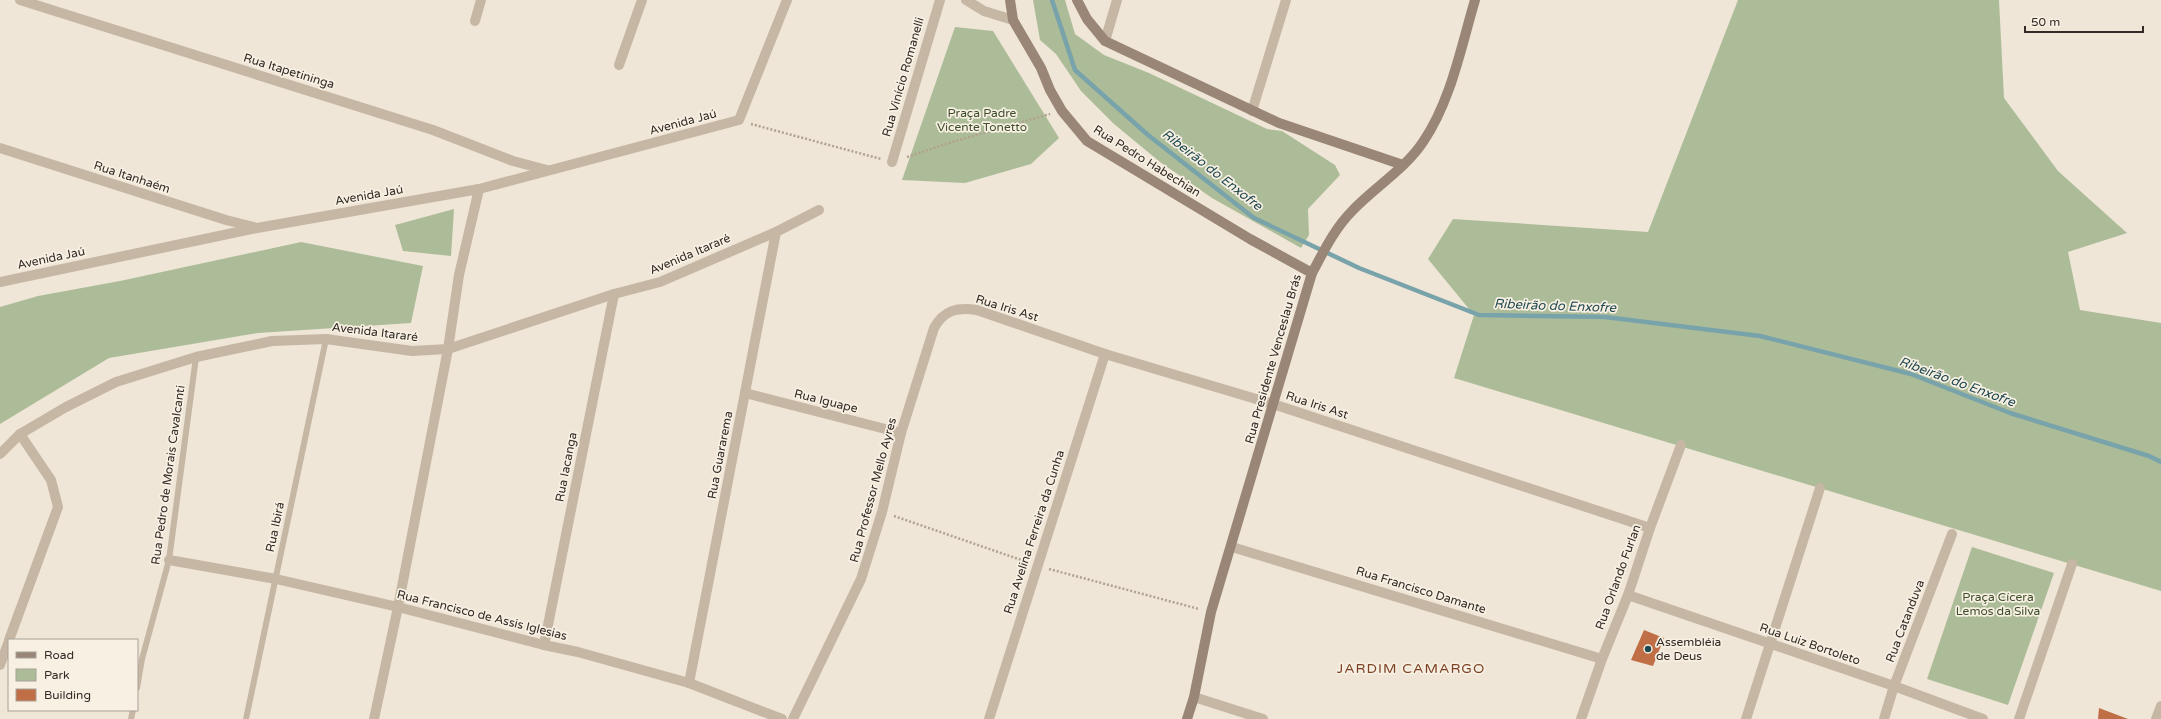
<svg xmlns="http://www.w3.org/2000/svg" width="2161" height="719" font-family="'Varela Round',sans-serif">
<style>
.green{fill:#adbc98}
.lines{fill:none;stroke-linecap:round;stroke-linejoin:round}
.stream{stroke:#78a3aa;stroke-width:4.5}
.building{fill:#bf6e45}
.path{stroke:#b1a18f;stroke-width:2.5;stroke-dasharray:2 2;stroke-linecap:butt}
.lane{stroke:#c6b7a4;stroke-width:6}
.street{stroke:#c6b7a4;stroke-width:10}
.secondary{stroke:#998676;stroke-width:10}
.poi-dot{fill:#1e4850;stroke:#f7f0e3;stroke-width:1.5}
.labels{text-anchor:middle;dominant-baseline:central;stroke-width:3.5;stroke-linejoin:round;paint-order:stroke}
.street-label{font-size:12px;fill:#322a25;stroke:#f7f0e3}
.park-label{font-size:12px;fill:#3e4e2b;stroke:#f7f0e3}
.poi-label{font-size:12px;fill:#322a25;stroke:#f7f0e3;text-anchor:start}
.water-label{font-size:13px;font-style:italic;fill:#1e4850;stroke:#f7f0e3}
.quarter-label{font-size:14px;letter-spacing:1px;fill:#7c4123;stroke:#f7f0e3}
</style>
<rect width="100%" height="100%" fill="#efe6d7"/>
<g class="green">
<path d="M1033 0H1065L1075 34 1104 55 1149 73 1267 129 1282 131 1335 165 1340 175 1308 209 1309 235 1301 248 1212 198 1160 162 1114 124 1081 91 1056 54 1040 40Z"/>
<path d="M1738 0H1999L2004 98 2058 171 2127 233 2068 252 2080 310 2161 323V591L1454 378 1474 315 1428 259 1453 219 1648 232Z"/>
<path d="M955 27 993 31 1059 138 1031 164 965 183 902 180Z"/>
<path d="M454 209 451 256 403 251 395 225Z"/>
<path d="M301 242 423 266 411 323 258 333 109 358 0 424V307L38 296 120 281Z"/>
<path d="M1972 547 2054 573 2008 705 1927 679Z"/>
</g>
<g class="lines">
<path class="stream" d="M1052 0 1075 70 1148 135 1254 218 1359 268 1479 315 1605 317 1760 336 1911 374 2010 413 2149 456 2161 462"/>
</g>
<g class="building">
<path d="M1644 630 1664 638 1653 666 1631 660Z"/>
<path d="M2099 708 2128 719H2098Z"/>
</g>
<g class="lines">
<g class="path">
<path d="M751 124 881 159"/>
<path d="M907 157 952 142 1050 114"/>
<path d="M894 516 1027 562"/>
<path d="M1049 569 1199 609"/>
</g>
<g class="lane">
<path d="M137 688 142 659 169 560 196 357"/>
<path d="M131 719 133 710"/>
<path d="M246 719 326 339"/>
</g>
<g class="street">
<path d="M20 0 433 130 513 161 547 170"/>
<path d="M966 0 984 11 1013 20"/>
<path d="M475 21 481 0"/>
<path d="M1105 41 1117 0"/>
<path d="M619 65 642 0"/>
<path d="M1252 111 1286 0"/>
<path d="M0 148 226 220 254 227"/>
<path d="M892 162 940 0"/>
<path d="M0 282 257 228 479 189 739 120 787 0"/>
<path d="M745 393 901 433"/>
<path d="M0 454 20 434 66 407 116 382 196 357 272 341 326 339 412 351 448 349 614 294 660 282 776 232 819 210"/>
<path d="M1232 547 1602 659"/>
<path d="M169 560 276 579 398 607 544 645 578 652 689 683 782 719"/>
<path d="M1628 595 1894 686 1983 719"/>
<path d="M9 640 58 507 51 480 20 434"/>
<path d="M544 645 614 294"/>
<path d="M0 665 9 641"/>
<path d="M689 683 776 232"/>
<path d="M1194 697 1263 719"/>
<path d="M374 719 398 607 448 349 459 275 479 189"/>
<path d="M793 719 861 579 882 512 901 433 934 328C944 310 957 307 977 310L1105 354 1273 404 1650 528"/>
<path d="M989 719 1105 354"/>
<path d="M1581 719 1602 659 1628 595 1650 528 1681 445"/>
<path d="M1746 719 1820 488"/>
<path d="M1884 719 1894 686 1952 534"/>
<path d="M2019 719 2072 564"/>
<path d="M2156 719 2161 706"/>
</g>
<g class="secondary">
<path d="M1010 0 1013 20 1041 68 1050 90 1062 111 1087 141 1250 239 1312 273"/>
<path d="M1077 0 1087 19 1105 41 1279 123 1403 165"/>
<path d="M1187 719 1194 697 1211 612 1312 273C1324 251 1334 229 1353 210 1375 187 1405 169 1423 142 1451 101 1461 47 1475 0"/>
</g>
</g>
<circle class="poi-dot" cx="1648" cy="649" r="4"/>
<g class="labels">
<g class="street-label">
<text transform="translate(289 71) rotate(17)">Rua Itapetininga</text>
<text transform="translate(903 77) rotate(-74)">Rua Vinício Romanelli</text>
<text transform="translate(683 122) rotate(-15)">Avenida Jaú</text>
<text transform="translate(1147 161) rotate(32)">Rua Pedro Habechian</text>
<text transform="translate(132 177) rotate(18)">Rua Itanhaém</text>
<text transform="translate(369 195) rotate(-10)">Avenida Jaú</text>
<text transform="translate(690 254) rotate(-23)">Avenida Itararé</text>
<text transform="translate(51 258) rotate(-12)">Avenida Jaú</text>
<text transform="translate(1007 308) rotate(17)">Rua Iris Ast</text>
<text transform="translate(375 332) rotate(7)">Avenida Itararé</text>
<text transform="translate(1273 359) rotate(-74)">Rua Presidente Venceslau Brás</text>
<text transform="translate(826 401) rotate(14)">Rua Iguape</text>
<text transform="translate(1317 405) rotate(18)">Rua Iris Ast</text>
<text transform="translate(720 455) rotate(-79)">Rua Guararema</text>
<text transform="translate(566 467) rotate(-79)">Rua Iacanga</text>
<text transform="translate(168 475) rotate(-82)">Rua Pedro de Morais Cavalcanti</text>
<text transform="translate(873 490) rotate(-75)">Rua Professor Mello Ayres</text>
<text transform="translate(275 527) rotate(-78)">Rua Ibirá</text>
<text transform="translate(1034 532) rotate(-72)">Rua Avelina Ferreira da Cunha</text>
<text transform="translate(1618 577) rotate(-70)">Rua Orlando Furlan</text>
<text transform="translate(1421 590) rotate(17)">Rua Francisco Damante</text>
<text transform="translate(482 615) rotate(14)">Rua Francisco de Assis Iglesias</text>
<text transform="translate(1905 621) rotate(-69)">Rua Catanduva</text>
<text transform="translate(1810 644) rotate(19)">Rua Luiz Bortoleto</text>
</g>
<g class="park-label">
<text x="982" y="113">Praça Padre<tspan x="982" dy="14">Vicente Tonetto</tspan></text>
<text x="1998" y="597">Praça Cícera<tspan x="1998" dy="14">Lemos da Silva</tspan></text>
</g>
<g class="poi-label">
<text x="1656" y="642">Assembléia<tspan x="1656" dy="14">de Deus</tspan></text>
</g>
<g class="water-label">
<text transform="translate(1212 170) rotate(38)">Ribeirão do Enxofre</text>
<text transform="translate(1555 306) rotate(2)">Ribeirão do Enxofre</text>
<text transform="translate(1957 382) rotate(20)">Ribeirão do Enxofre</text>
</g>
<g class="quarter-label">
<text x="1411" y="668">JARDIM CAMARGO</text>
</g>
</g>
<rect x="8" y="639" width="130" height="72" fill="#f7f0e3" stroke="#a8a197"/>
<rect x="16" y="652" width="20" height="6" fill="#998676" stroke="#a8a197"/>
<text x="44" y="659" font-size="12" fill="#322a25">Road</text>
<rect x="16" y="669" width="20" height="12" fill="#adbc98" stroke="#a8a197"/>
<text x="44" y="679" font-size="12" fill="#322a25">Park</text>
<rect x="16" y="689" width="20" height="12" fill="#bf6e45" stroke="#a8a197"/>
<text x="44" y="699" font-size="12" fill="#322a25">Building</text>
<path d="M2025 26v6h118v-6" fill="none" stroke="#322a25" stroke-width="2"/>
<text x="2031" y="26" font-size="12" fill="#322a25" stroke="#f7f0e3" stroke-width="3" paint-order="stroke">50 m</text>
</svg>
